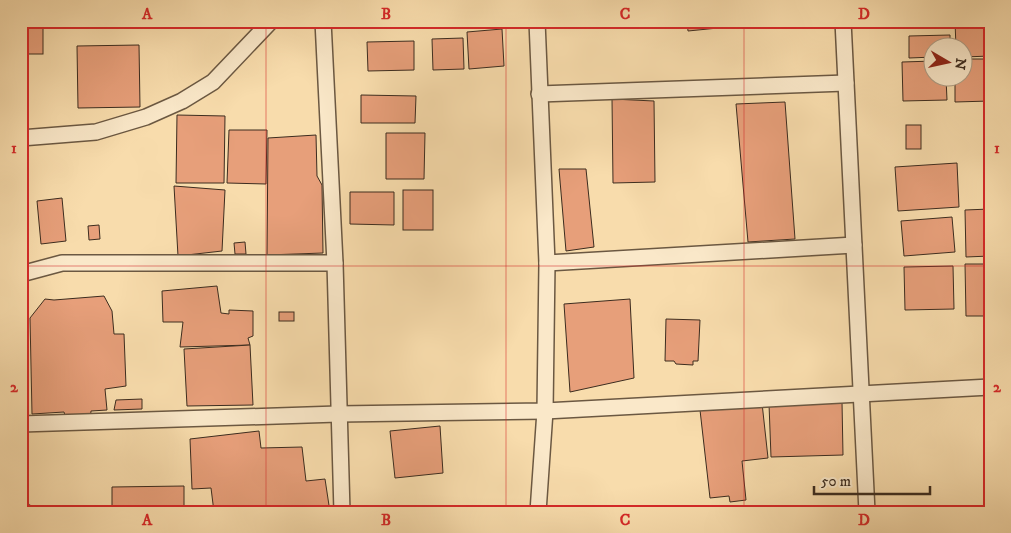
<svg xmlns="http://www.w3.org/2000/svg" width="1011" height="533" font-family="'IM FELL DW Pica',serif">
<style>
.building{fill:#e79f7a;stroke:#3c2c1f}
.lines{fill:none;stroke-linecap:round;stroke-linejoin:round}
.minor-casing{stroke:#6b5842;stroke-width:18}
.minor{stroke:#fae8c9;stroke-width:15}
.grid{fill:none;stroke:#d62828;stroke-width:1;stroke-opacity:0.55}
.neatline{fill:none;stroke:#d62828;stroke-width:2}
.grid-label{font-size:16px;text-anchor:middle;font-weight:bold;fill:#d62828}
</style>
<rect width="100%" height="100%" fill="#f8dcac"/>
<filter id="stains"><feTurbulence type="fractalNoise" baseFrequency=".004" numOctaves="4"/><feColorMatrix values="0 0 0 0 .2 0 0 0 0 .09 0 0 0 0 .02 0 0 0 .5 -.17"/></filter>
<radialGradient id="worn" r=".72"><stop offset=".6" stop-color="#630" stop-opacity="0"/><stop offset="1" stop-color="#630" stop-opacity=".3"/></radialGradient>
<g class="building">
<rect x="21" y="21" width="22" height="33"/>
<path d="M687 21H738V26L688 31Z"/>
<path d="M905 21H943V25L906 27Z"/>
<path d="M955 21H990V56L964 57V48H956Z"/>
<path d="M502 29 504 66 469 69 467 32Z"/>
<path d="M950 35V48H934V57L909 58V36Z"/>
<path d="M463 38 464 69 433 70 432 39Z"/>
<path d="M414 41V70L368 71 367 42Z"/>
<path d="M139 45 140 107 78 108 77 46Z"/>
<path d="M964 59H990V101L955 102V78H964Z"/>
<path d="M934 61V78H946L947 100 903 101 902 62Z"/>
<path d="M361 95 416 96 415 123H361Z"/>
<path d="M612 99 654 101 655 182 613 183Z"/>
<path d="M785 102 795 239 748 242 736 104Z"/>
<path d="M177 115 225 116 224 183H176Z"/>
<rect x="906" y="125" width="15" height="24"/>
<path d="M229 130H267L266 184 227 183Z"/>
<path d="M386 133H425L424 179H386Z"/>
<path d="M316 135 317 176 322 185 323 253 267 255 268 138Z"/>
<path d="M957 163 959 207 898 211 895 167Z"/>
<path d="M559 169H586L594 247 566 251Z"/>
<path d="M174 186 225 190 222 251 178 256Z"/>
<rect x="403" y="190" width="30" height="40"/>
<path d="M350 192H394V225L350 224Z"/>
<path d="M62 198 66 241 41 244 37 201Z"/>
<path d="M990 209V256L966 257 965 210Z"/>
<path d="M952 217 955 252 904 256 901 221Z"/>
<path d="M99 225 100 239 89 240 88 226Z"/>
<path d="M245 242 246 254H235L234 243Z"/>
<path d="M965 264H990V316H966Z"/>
<path d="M953 266 954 309 905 310 904 267Z"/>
<path d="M217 286 221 313 229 314V310L253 311V336L248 338 250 345 180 347 183 322H163L162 291Z"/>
<path d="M104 296 112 311 114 334H124L126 386 105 389 107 410 91 411 90 421 66 419 64 412 32 414 30 318 45 299 54 300Z"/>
<path d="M630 299 634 378 570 392 564 304Z"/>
<rect x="279" y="312" width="15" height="9"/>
<path d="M666 319 700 320 698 361H693V365L676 364 674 361H665Z"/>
<path d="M250 345 253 405 187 406 184 349Z"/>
<path d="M142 399V409L114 410 116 400Z"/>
<path d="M842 402 843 455 771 457 769 404Z"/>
<path d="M762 403 768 458 742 461 746 500 730 502 729 496 710 498 700 410Z"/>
<path d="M440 426 443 473 395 478 390 431Z"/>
<path d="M259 431 261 448 302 447 306 481 325 479 330 512H214L211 488 192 489 190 439Z"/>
<path d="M184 486V512H112V487Z"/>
</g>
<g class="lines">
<defs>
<g id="minor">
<path d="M323 21 335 263 342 512"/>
<path d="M537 21 547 263 545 411 538 512"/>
<path d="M843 21 867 512"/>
<path d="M539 94 846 83"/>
<path d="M21 138 96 132 146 117 182 101 213 82 271 21"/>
<path d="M547 263 854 245"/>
<path d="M21 274 62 263H335"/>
<path d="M21 424 338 414 545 411 990 387"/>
<path d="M21 509 25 512"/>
</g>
</defs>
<use href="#minor" class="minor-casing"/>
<use href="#minor" class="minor"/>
</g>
<path class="grid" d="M266 21V512M506 21V512M744 21V512M21 266H990"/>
<rect width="1011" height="533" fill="none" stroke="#f8dcac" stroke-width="55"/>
<g transform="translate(948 62) rotate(99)"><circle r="24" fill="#fae8c9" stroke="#ae9d85"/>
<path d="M0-4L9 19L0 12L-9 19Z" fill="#8f2418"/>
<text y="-8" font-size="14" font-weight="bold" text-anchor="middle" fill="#3c2c1f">N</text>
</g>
<path d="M814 486v8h116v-8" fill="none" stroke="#3c2c1f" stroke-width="2.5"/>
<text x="821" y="486" font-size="15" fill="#3c2c1f" stroke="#fae8c9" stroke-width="4" paint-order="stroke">50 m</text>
<rect x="28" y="28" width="956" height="478" class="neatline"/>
<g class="grid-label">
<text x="147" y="19">A</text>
<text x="386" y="19">B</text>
<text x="625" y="19">C</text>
<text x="864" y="19">D</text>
<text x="14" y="153">1</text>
<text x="997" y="153">1</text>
<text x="14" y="392">2</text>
<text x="997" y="392">2</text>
<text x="147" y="525">A</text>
<text x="386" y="525">B</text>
<text x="625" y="525">C</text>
<text x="864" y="525">D</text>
</g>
<rect width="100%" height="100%" filter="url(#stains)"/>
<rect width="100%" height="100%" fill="url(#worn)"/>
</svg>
